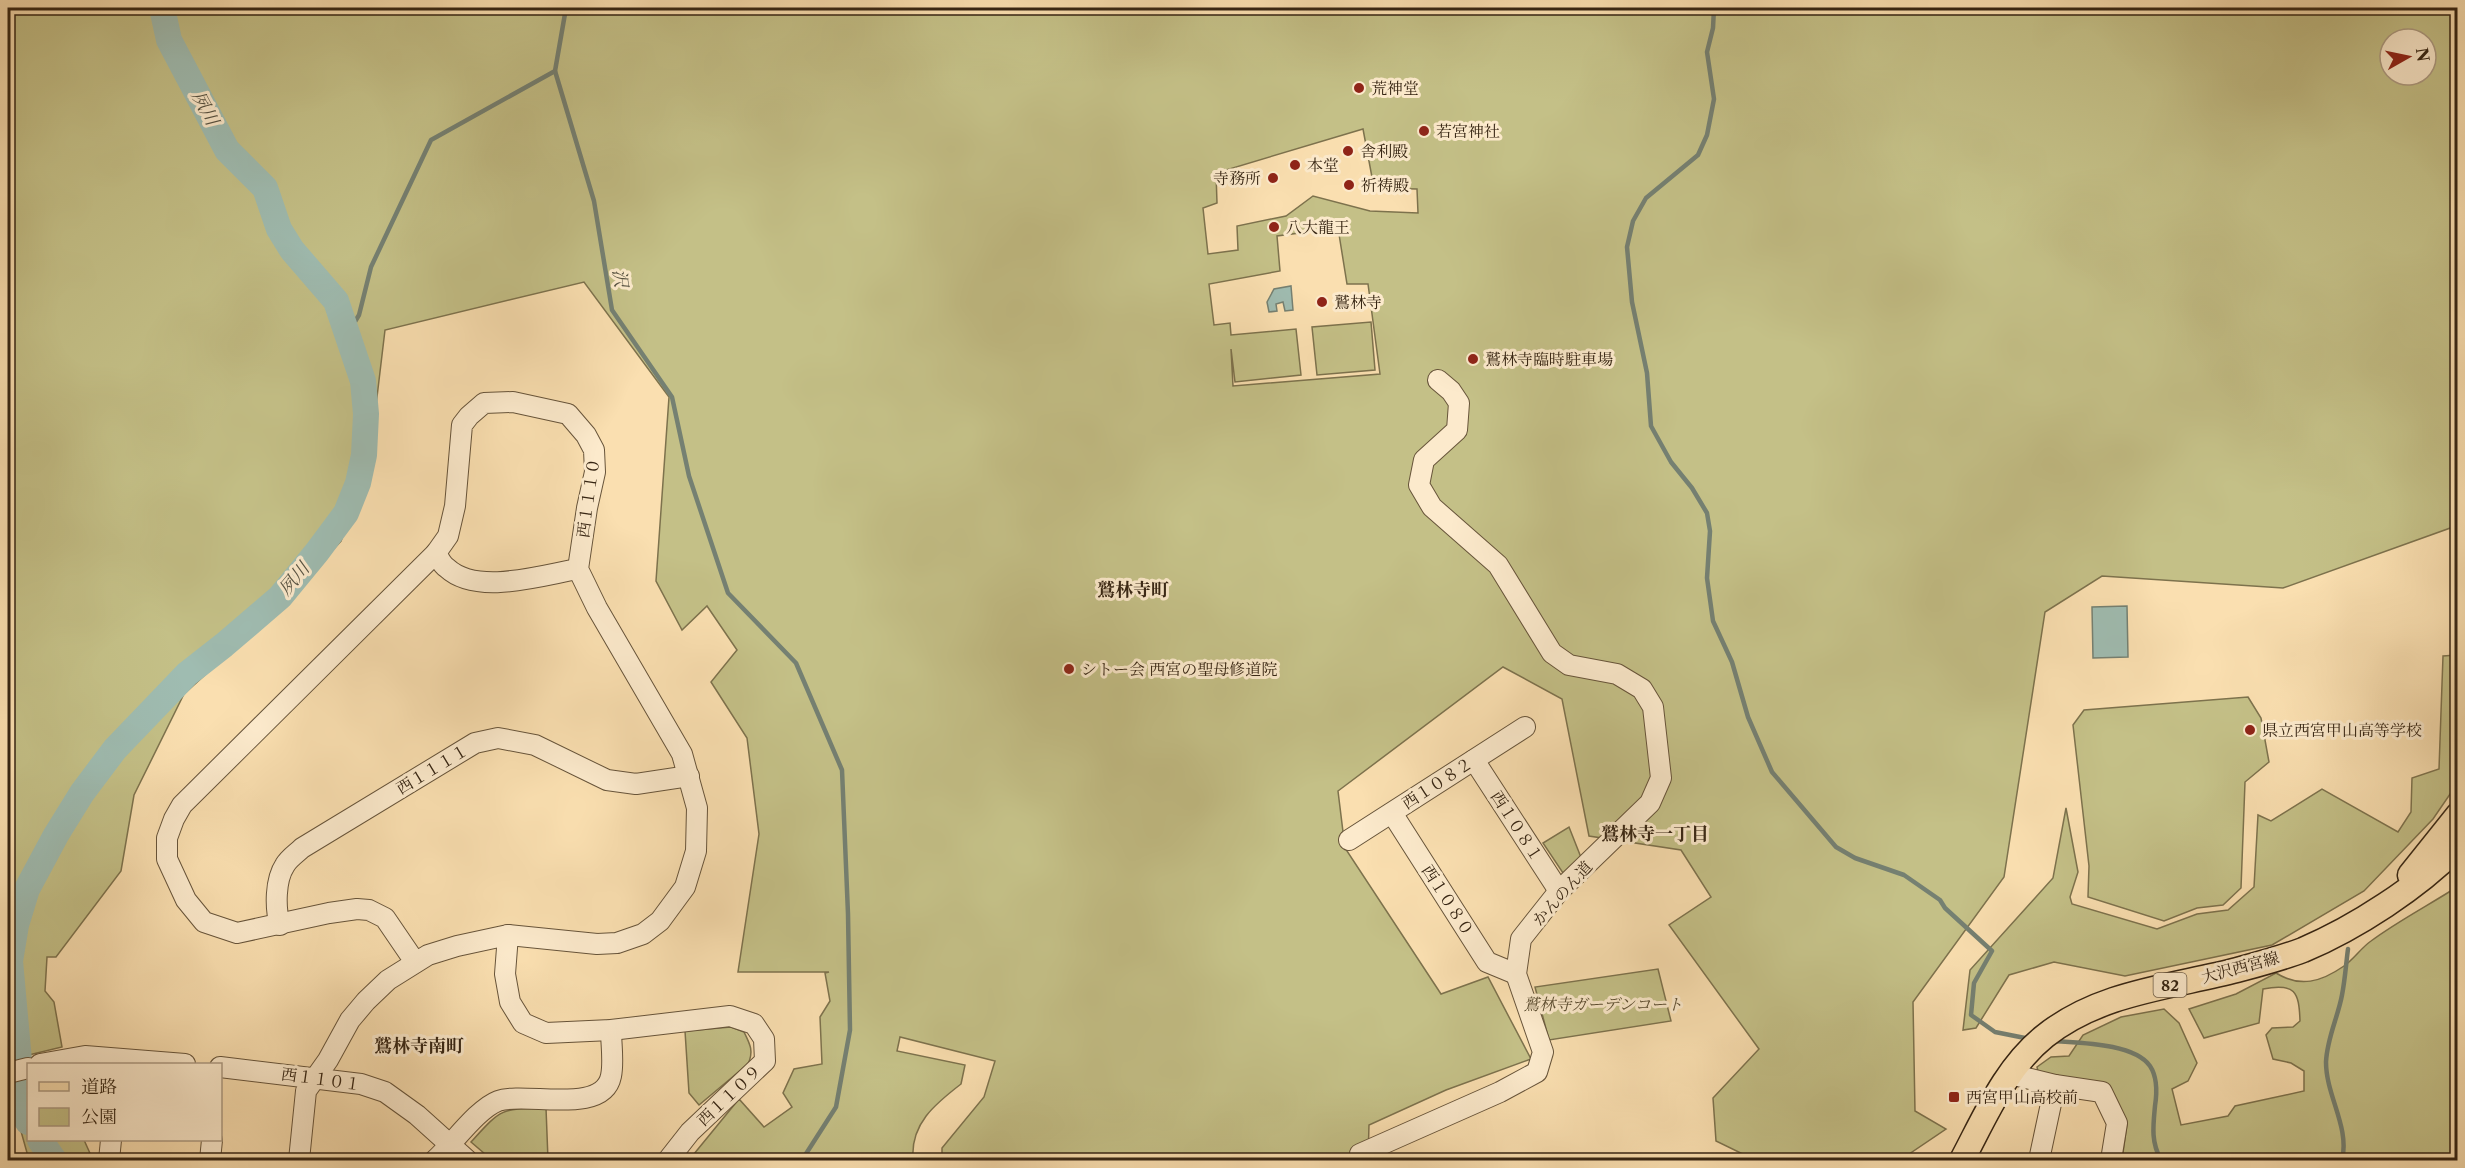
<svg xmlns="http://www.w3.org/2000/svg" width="2465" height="1168" font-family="'Libre Caslon Text','Noto Serif JP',serif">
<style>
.green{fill:#c4c087;stroke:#7d724d;stroke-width:1.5;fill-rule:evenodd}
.water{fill:#9fbcb1;stroke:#758072;stroke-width:1.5}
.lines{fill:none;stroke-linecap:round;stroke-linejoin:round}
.stream{stroke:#758072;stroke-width:4.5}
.river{stroke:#9fbcb1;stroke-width:26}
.minor-casing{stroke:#67543a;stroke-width:22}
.major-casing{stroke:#362513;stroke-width:27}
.minor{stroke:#fceacc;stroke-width:20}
.major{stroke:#fadfb0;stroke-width:24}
.poi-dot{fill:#8f2418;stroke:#fceacc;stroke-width:2}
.labels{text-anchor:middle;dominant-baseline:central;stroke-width:6;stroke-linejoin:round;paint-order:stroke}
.shield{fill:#fceacc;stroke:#71604a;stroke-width:1.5}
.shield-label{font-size:15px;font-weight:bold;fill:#362513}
.poi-label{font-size:16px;fill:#362513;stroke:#fceacc;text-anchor:start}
.street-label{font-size:16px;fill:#362513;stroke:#fceacc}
.park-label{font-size:16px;font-style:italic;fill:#5a4c30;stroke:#fceacc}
.water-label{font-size:18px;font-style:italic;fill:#565242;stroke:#fceacc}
.neighbourhood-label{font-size:18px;font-weight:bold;fill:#362513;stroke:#fceacc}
</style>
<rect width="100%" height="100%" fill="#fadfb0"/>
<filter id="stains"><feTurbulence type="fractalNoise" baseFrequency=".00333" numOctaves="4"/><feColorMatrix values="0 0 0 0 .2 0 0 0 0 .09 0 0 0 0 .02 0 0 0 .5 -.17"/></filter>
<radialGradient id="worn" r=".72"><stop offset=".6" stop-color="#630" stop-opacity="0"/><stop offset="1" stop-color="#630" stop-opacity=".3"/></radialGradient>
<g class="green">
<path d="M8 8H2457V522L2453 527 2283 588 2102 576 2045 612 2004 877 1913 1002 1915 1111 1946 1129 1909 1154 1755 1160 1716 1141 1713 1098 1759 1049 1669 925 1711 897 1681 850 1589 836 1562 699 1503 667 1338 791 1345 848 1441 994 1488 977 1531 1059 1446 1090 1369 1125 1368 1160H942V1148L984 1097 995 1061 900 1037 897 1051 965 1065 961 1084C935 1104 910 1124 913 1160H689L739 1099 764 1127 792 1107 783 1093 794 1069 822 1064 820 1017 830 1001 825 973 829 972H738L759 834 747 738 711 682 737 650 707 606 682 630 656 581 669 397 584 282 385 330 369 464 341 541 279 608 184 694 134 795 121 871 56 957H47L45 991 54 1002 62 1047 8 1060ZM2390 39H2426V75H2390ZM1363 129 1374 188 1417 189 1418 213 1370 211 1313 196 1286 216 1237 226 1238 250 1208 254 1203 208 1217 203 1216 173ZM1338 228 1347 284H1368L1380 374 1233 386 1231 349 1235 382 1301 375 1296 329 1231 335 1230 323 1214 325 1209 284 1280 271 1277 236Z"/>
<path d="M1371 322 1375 370 1317 375 1312 327Z"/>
<path d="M2457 655V784L2433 819 2364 891 2272 945 2125 976 2054 962 2009 975 1976 1028 1963 1030 1970 970 2053 878 2066 808 2078 872 2070 897 2072 904 2157 929 2197 914 2228 910 2254 887 2258 815 2271 821 2322 789 2398 832 2411 812 2412 778 2439 769 2443 656Z"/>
<path d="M2248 697 2261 718 2269 762 2245 782 2241 888 2223 905 2197 908 2164 921 2088 897 2089 866 2073 725 2084 710Z"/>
<path d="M1569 827 1582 860 1563 873 1543 843Z"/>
<path d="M2457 887V1160H2122L2127 1124 2115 1098 2039 1076 2037 1067 2051 1057 2069 1056 2083 1035 2121 1017 2164 1009 2179 1023 2197 1063 2188 1081 2172 1089 2181 1125 2228 1116 2235 1106 2304 1091V1071L2291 1063 2273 1059 2266 1035 2272 1028 2293 1027 2300 1021C2299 991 2295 983 2263 989L2259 1023 2204 1038 2189 1009 2236 994 2276 973C2300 988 2321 982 2344 966 2354 959 2361 948 2371 941 2398 921 2429 905 2457 887Z"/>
<path d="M1658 969 1671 1021 1549 1040 1535 987Z"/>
<path d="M731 1027 744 1032C750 1044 754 1051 748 1064L699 1105 689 1093 685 1031Z"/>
<path d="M28 1083V1140H84L93 1160H29L9 1088Z"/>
<path d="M546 1108 548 1160H492L471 1142C502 1108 500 1109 546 1108Z"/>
</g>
<g class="water">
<path d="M1291 286 1293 310 1285 311 1283 302 1276 304 1277 311 1269 312 1267 302 1274 289Z"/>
<path d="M2127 606 2128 657 2093 658 2092 607Z"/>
</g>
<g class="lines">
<g class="stream">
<path d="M566 8 555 71 594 201 612 310 672 397 689 476 728 593 796 663 842 770 848 914 850 1030 836 1107 802 1160"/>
<path d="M1714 8 1713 28 1707 52 1714 99 1707 135 1698 155 1646 198 1633 221 1627 247 1632 302 1647 373 1651 426 1671 462 1692 488 1707 513 1710 531 1707 578 1713 621 1732 662 1748 717 1772 772 1836 847 1855 858 1904 875 1940 900 1945 908 1992 951 1974 983 1971 1015 1995 1032 2030 1039"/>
<path d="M348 333 359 315 371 267 431 140 555 71"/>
<path d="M2054 1041C2079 1043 2134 1043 2150 1066 2158 1078 2157 1093 2155 1106 2153 1127 2151 1142 2161 1160"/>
<path d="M2342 1160C2350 1127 2326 1096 2326 1062 2327 1038 2338 1017 2342 995 2345 980 2346 964 2348 949"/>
</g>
<g class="river">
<path d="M28 1122 24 1116 10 961 16 925 27 889 56 835 82 793 115 749 187 674 224 645 280 597 317 552 346 513 358 483 364 455 366 414 363 381 336 301 292 250 279 229 265 188 227 150 169 40 162 8"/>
<path d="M40 1140 54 1160"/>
</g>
<defs>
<g id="minor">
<path d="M436 553C439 558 442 565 447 568 477 596 542 575 578 569"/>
<path d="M1474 760 1559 891"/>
<path d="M1392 813 1487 962 1516 974"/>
<path d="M1349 840 1525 727"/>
<path d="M280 925C275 908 275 880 285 865 289 858 297 853 302 848L475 743 498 738 535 745 607 780 636 784 689 776"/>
<path d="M508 935 505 974 510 1002 523 1023 546 1033 611 1030 730 1016 754 1024 764 1039 765 1061 690 1132 668 1160"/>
<path d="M40 1064 85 1056 185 1064"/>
<path d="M220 1067 361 1084 385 1092 417 1115 467 1160"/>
<path d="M8 1073 28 1068"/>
<path d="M2010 1074 2055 1085 2102 1092 2117 1123 2111 1160"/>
<path d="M109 1160 111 1140"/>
<path d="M210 1160 212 1140"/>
<path d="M299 1160 306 1091 328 1060 350 1020 366 1001 388 980 428 955 457 946 508 935 597 944 617 943 643 934 660 921 685 887 696 851 697 808 682 754 597 608 578 569 587 508 595 472 594 450 586 435 568 414 513 402 484 403 469 416 462 425 455 506 448 536 436 553 182 805 174 819 167 838V859L186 900 204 922 237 933 329 913 357 909 369 910 385 918 415 962"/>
<path d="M435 1160C452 1145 477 1109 498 1101 525 1091 603 1116 611 1076 614 1062 611 1044 611 1030"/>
<path d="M1360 1160V1154L1500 1092 1537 1072 1543 1052 1516 974 1521 939 1559 891 1650 803 1661 778 1653 707 1642 689 1617 674 1569 665 1552 653 1498 565 1432 507 1419 485 1424 460 1457 430 1459 403 1451 391 1438 380"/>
<path d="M2039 1160 2055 1085"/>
</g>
<g id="major">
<path d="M2410 875 2458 815"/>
<path d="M1962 1160C1985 1117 2005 1068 2045 1036 2100 992 2172 987 2237 970 2259 964 2282 958 2303 950 2355 928 2419 887 2458 846"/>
</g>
</defs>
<use href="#minor" class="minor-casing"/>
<use href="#major" class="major-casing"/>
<use href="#minor" class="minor"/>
<use href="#major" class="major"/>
</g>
<g class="poi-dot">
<circle cx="1359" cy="88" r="6"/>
<circle cx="1424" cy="131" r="6"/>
<circle cx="1348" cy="151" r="6"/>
<circle cx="1295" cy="165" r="6"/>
<circle cx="1273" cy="178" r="6"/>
<circle cx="1349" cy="185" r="6"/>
<circle cx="1274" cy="227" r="6"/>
<circle cx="1322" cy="302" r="6"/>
<circle cx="1473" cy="359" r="6"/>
<circle cx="1069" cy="669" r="6"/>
<circle cx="2250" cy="730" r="6"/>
<rect x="1948" y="1091" width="12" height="12" rx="3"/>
</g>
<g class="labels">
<rect class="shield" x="2153.5" y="973" width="33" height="24" rx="4.5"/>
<g class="shield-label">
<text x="2170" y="985">82</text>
</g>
<g class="poi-label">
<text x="1371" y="88">荒神堂</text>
<text x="1436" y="131">若宮神社</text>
<text x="1360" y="151">舎利殿</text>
<text x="1307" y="165">本堂</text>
<text x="1261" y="178" text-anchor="end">寺務所</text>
<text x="1361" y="185">祈祷殿</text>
<text x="1286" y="227">八大龍王</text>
<text x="1334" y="302">鷲林寺</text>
<text x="1485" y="359">鷲林寺臨時駐車場</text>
<text x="1081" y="669">シトー会 西宮の聖母修道院</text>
<text x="2262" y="730">県立西宮甲山高等学校</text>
<text x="1966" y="1097">西宮甲山高校前</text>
</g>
<g class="street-label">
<text transform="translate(588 498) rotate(-82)">西１１１０</text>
<text transform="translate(432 769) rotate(-31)">西１１１１</text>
<text transform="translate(1437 783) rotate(-33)">西１０８２</text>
<text transform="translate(1517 826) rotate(57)">西１０８１</text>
<text transform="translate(1562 893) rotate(-48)">かんのん道</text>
<text transform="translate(1448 900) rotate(57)">西１０８０</text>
<text transform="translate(2240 967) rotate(-15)">大沢西宮線</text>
<text transform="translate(321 1079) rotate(8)">西１１０１</text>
<text transform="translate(729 1095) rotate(-43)">西１１０９</text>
</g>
<g class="park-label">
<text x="1603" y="1004">鷲林寺ガーデンコート</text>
</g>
<g class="water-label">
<text transform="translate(205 108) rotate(62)">夙川</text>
<text transform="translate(620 278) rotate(81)">沢</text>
<text transform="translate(294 579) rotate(-50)">夙川</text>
</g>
<g class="neighbourhood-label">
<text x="1133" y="590">鷲林寺町</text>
<text x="1655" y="834">鷲林寺一丁目</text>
<text x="419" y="1046">鷲林寺南町</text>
</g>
</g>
<rect width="2465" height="1168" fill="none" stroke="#fadfb0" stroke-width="30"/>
<rect x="9" y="9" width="2447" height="1150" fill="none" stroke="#362513" stroke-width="3"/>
<rect x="15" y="15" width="2435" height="1138" fill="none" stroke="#362513" stroke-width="1.5"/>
<rect x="27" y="1063" width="195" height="78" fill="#fceacc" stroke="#ad9b82" stroke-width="1.5"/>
<rect x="39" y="1082" width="30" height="9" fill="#fadfb0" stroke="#ad9b82" stroke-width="1.5"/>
<text x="81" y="1093" font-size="18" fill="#362513">道路</text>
<rect x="39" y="1108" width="30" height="18" fill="#c4c087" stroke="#ad9b82" stroke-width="1.5"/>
<text x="81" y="1123" font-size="18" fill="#362513">公園</text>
<g transform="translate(2408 57) rotate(81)"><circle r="28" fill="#fceacc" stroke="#ad9b82" stroke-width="1.5"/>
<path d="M0-4.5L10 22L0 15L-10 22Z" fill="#8f2418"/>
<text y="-9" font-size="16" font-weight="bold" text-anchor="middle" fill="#362513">N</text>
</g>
<rect width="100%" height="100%" filter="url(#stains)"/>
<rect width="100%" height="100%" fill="url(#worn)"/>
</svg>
